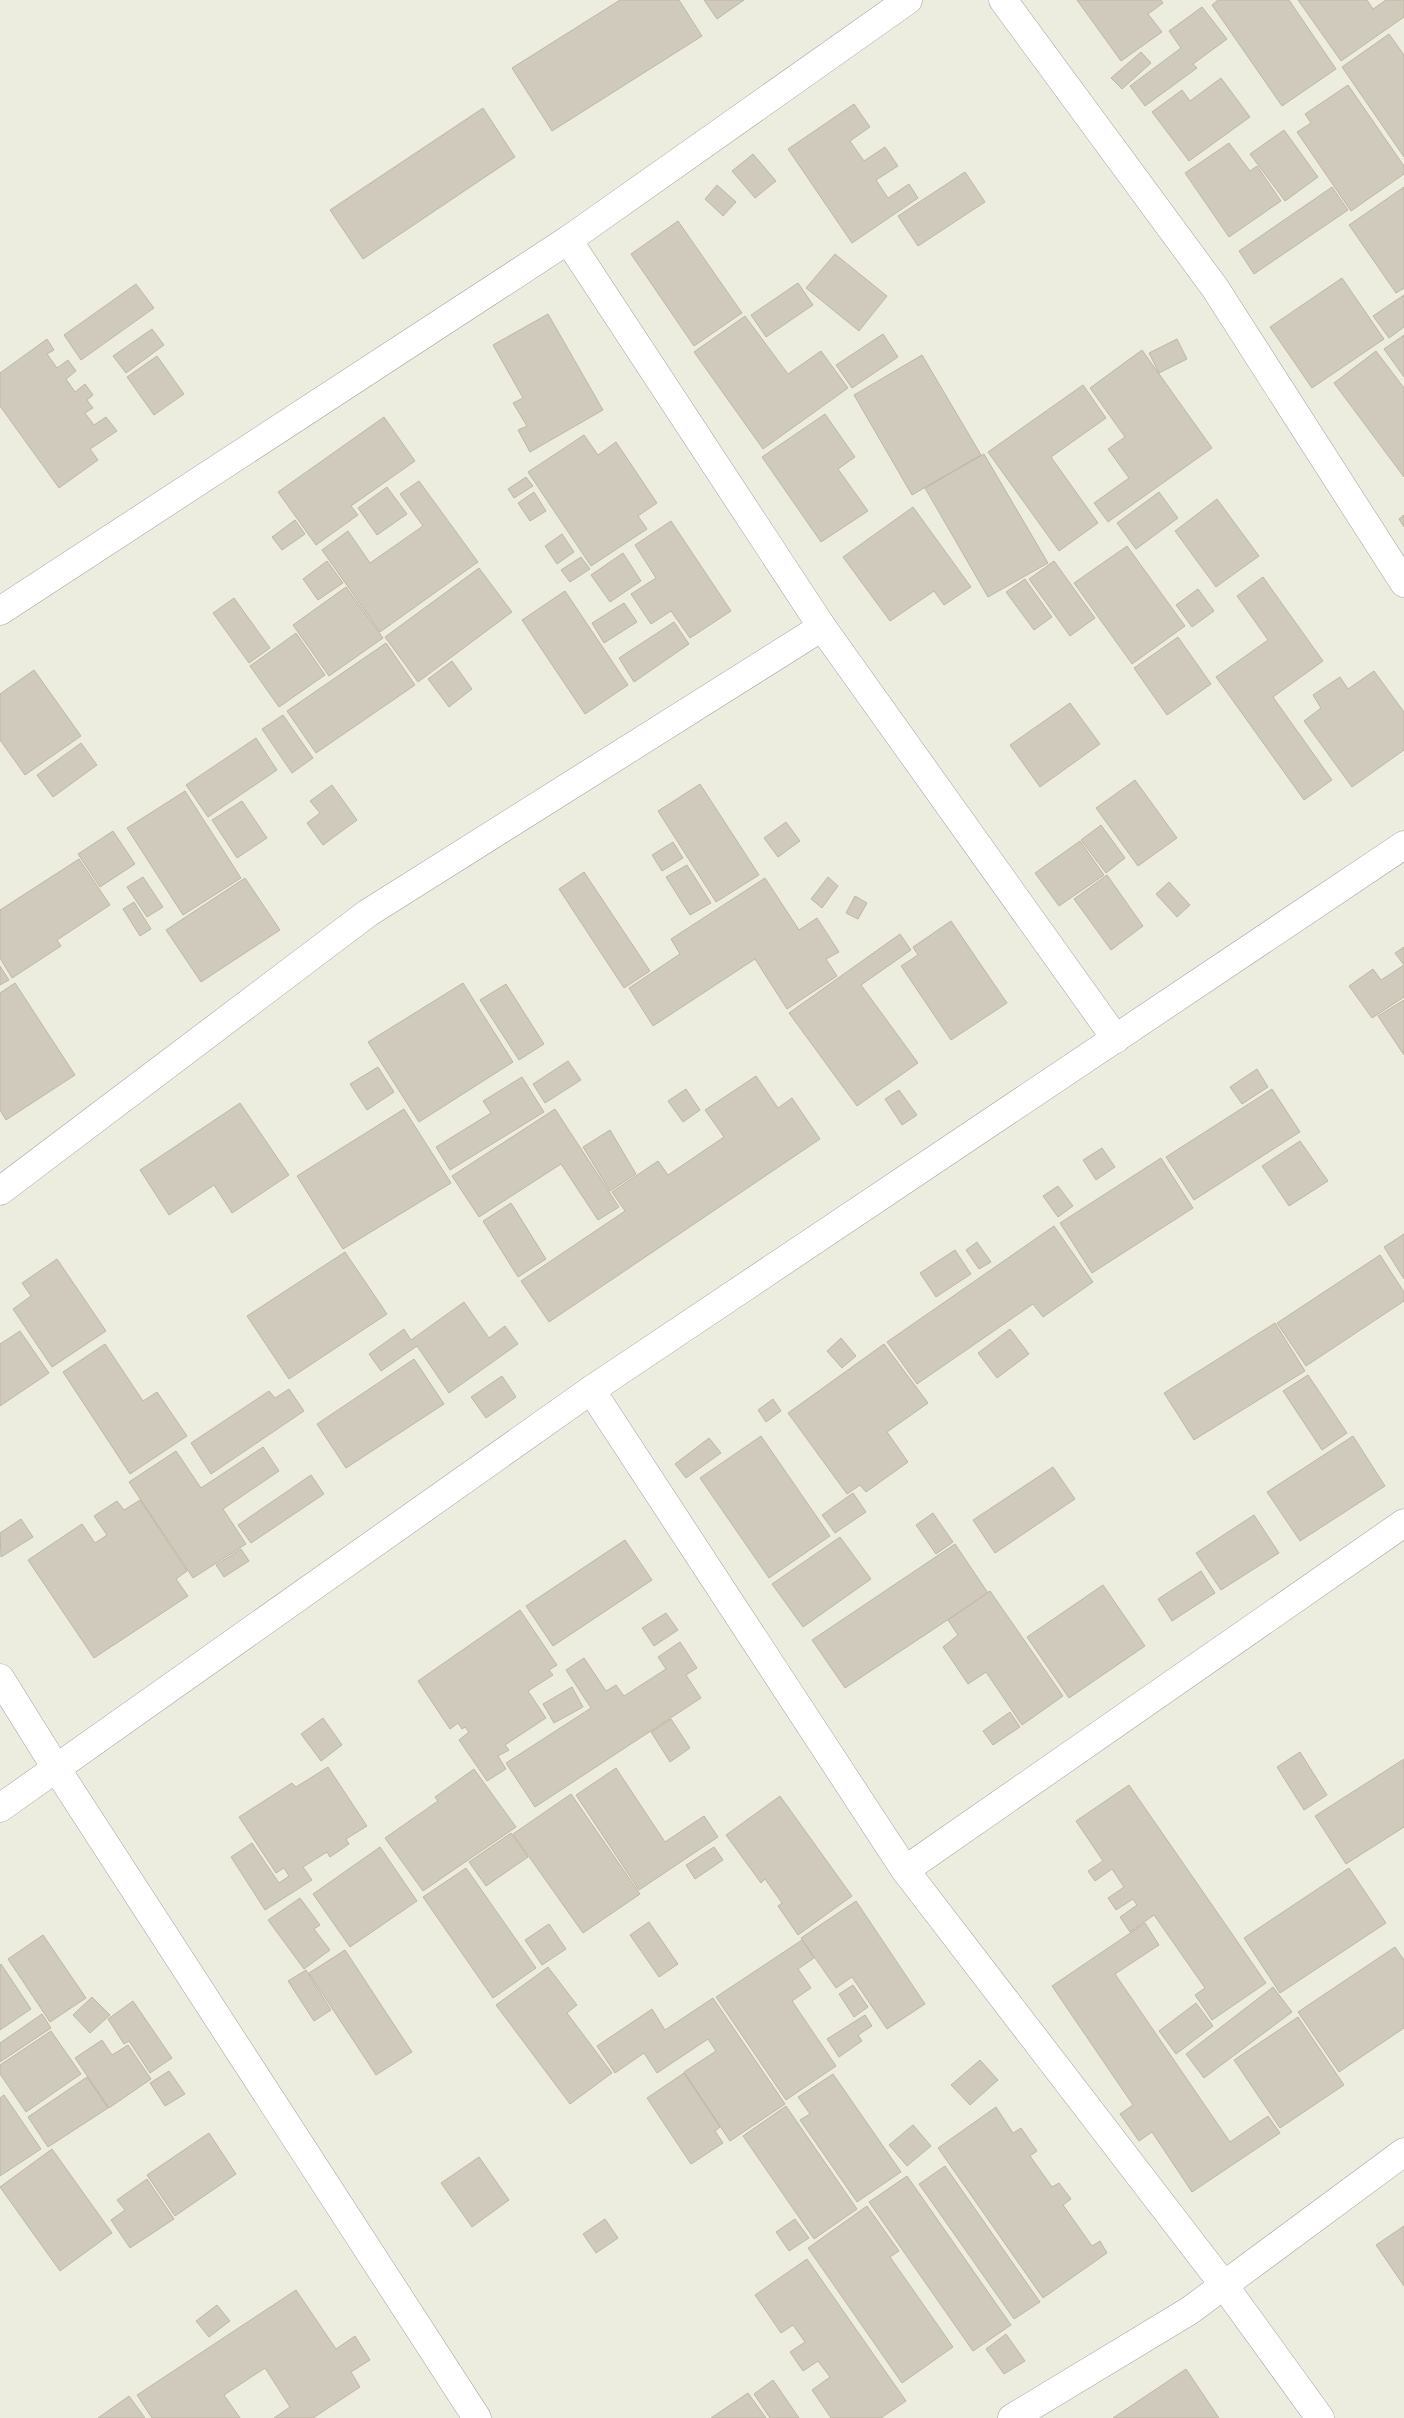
<svg xmlns="http://www.w3.org/2000/svg" width="1404" height="2418" font-family="'Archivo Narrow',sans-serif">
<style>
.building{fill:#d0cabc;stroke:#bfb7a1}
.lines{fill:none;stroke-linecap:round;stroke-linejoin:round}
.minor-casing{stroke:#a2a2a2;stroke-width:29}
.minor{stroke:#fff;stroke-width:28}
</style>
<rect width="100%" height="100%" fill="#ededdf"/>
<g class="building">
<path d="M620 0H679L702 36 552 131 512 68Z"/>
<path d="M704 0H744L717 19Z"/>
<path d="M1077 0H1161L1163 3 1148 14 1162 32 1121 61Z"/>
<path d="M1218 0H1289L1336 69 1282 106 1212 5Z"/>
<path d="M1298 0H1367L1373 9 1386 0H1404V17L1341 61Z"/>
<path d="M1202 7 1227 39 1193 64 1197 68 1145 106 1130 86 1181 48 1169 31Z"/>
<path d="M1389 34 1404 55V157L1342 67Z"/>
<path d="M1141 52 1151 63 1122 89 1111 78Z"/>
<path d="M1221 78 1250 117 1189 161 1152 112 1182 90 1190 101Z"/>
<path d="M1348 85 1404 166V174L1351 211 1297 132 1311 123 1305 114Z"/>
<path d="M854 104 870 127 850 141 864 161 885 147 898 166 876 180 888 198 909 184 918 198 852 243 788 149Z"/>
<path d="M483 108 515 157 363 259 330 210Z"/>
<path d="M1284 130 1318 177 1285 201 1250 154Z"/>
<path d="M1229 143 1250 171 1257 166 1281 201 1229 237 1185 173Z"/>
<path d="M753 154 776 181 755 198 732 171Z"/>
<path d="M965 172 985 202 918 246 898 216Z"/>
<path d="M717 185 736 202 723 216 705 199Z"/>
<path d="M1332 187 1348 210 1254 274 1239 251Z"/>
<path d="M1404 187V288L1396 293 1349 225Z"/>
<path d="M678 221 742 313 694 346 631 254Z"/>
<path d="M835 254 887 296 859 331 806 288Z"/>
<path d="M1342 278 1384 339 1312 388 1270 327Z"/>
<path d="M798 283 813 305 766 337 751 315Z"/>
<path d="M136 284 154 308 81 360 64 335Z"/>
<path d="M1404 295V327L1389 338 1373 316Z"/>
<path d="M548 314 603 410 530 452 518 430 527 426 513 403 523 398 493 345Z"/>
<path d="M745 316 788 374 821 351 848 388 763 449 694 352Z"/>
<path d="M152 329 164 345 126 373 113 356Z"/>
<path d="M883 334 898 357 852 388 836 365Z"/>
<path d="M1404 335V377L1384 349Z"/>
<path d="M47 339 54 350 47 354 57 368 68 360 76 371 66 379 75 392 85 384 93 395 87 400 93 408 85 413 94 425 106 417 117 431 90 449 98 460 59 488 0 406V373Z"/>
<path d="M1177 339 1187 359 1159 373 1149 353Z"/>
<path d="M1142 350 1212 448 1108 522 1094 503 1129 478 1108 449 1125 437 1090 388Z"/>
<path d="M1376 351 1404 388V477L1334 383Z"/>
<path d="M922 355 981 455 912 495 854 395Z"/>
<path d="M157 356 184 394 154 415 127 377Z"/>
<path d="M1083 385 1106 418 1051 457 1098 523 1059 551 988 452Z"/>
<path d="M825 414 855 457 838 469 868 511 821 542 762 457Z"/>
<path d="M384 417 415 461 351 506 358 515 316 545 278 492Z"/>
<path d="M584 435 598 455 616 442 657 503 638 516 647 529 591 566 528 472Z"/>
<path d="M984 454 1048 563 988 597 925 488Z"/>
<path d="M526 477 533 486 514 498 508 489Z"/>
<path d="M419 481 478 562 380 632 322 550 348 531 370 563 423 526 400 494Z"/>
<path d="M387 487 407 514 377 535 358 508Z"/>
<path d="M534 492 546 511 530 521 518 503Z"/>
<path d="M1159 492 1178 518 1136 549 1117 523Z"/>
<path d="M1217 499 1259 556 1216 587 1175 531Z"/>
<path d="M913 507 971 587 944 605 934 591 890 621 843 557Z"/>
<path d="M1404 515V527L1399 519Z"/>
<path d="M295 520 305 534 282 550 272 537Z"/>
<path d="M671 521 731 611 690 638 671 611 651 624 631 594 656 578 635 545Z"/>
<path d="M562 534 574 552 557 564 545 546Z"/>
<path d="M1127 546 1185 626 1132 664 1074 583Z"/>
<path d="M623 553 641 581 610 602 591 575Z"/>
<path d="M581 557 590 569 570 582 561 570Z"/>
<path d="M327 561 343 583 318 600 303 579Z"/>
<path d="M1054 561 1095 618 1070 636 1029 579Z"/>
<path d="M479 568 512 612 418 682 385 637Z"/>
<path d="M1263 577 1323 661 1273 697 1332 780 1304 800 1216 677 1268 640 1237 596Z"/>
<path d="M1025 579 1052 617 1034 630 1006 592Z"/>
<path d="M346 587 383 638 329 676 293 625Z"/>
<path d="M1198 589 1214 611 1192 627 1176 605Z"/>
<path d="M565 591 628 685 585 714 522 620Z"/>
<path d="M234 598 270 648 249 663 213 613Z"/>
<path d="M624 603 637 622 604 643 592 623Z"/>
<path d="M674 622 689 644 634 682 619 658Z"/>
<path d="M296 633 325 675 279 707 250 666Z"/>
<path d="M1178 637 1211 684 1167 715 1134 668Z"/>
<path d="M386 643 415 685 316 753 287 711Z"/>
<path d="M452 661 472 689 449 707 428 679Z"/>
<path d="M34 670 81 736 25 775 0 740V694Z"/>
<path d="M1374 671 1404 712V750L1352 787 1304 721 1321 708 1313 695 1340 677 1348 689Z"/>
<path d="M1070 703 1100 744 1040 787 1010 745Z"/>
<path d="M283 715 313 758 292 773 262 729Z"/>
<path d="M256 738 277 770 208 817 186 785Z"/>
<path d="M81 743 97 765 53 797 37 775Z"/>
<path d="M1135 780 1177 838 1138 866 1096 808Z"/>
<path d="M700 784 759 875 716 902 658 811Z"/>
<path d="M332 785 357 820 323 845 307 823 320 813 310 801Z"/>
<path d="M185 791 241 878 183 915 127 828Z"/>
<path d="M242 801 267 838 237 858 212 820Z"/>
<path d="M786 822 800 841 778 857 764 838Z"/>
<path d="M1101 825 1125 858 1106 873 1081 840Z"/>
<path d="M113 831 135 864 100 887 78 854Z"/>
<path d="M1080 841 1104 875 1059 906 1035 873Z"/>
<path d="M673 842 683 858 662 871 652 855Z"/>
<path d="M79 859 110 905 57 940 61 946 12 978 0 958V910Z"/>
<path d="M687 865 711 903 690 915 666 877Z"/>
<path d="M584 872 650 971 624 988 559 889Z"/>
<path d="M1107 875 1143 926 1111 950 1074 899Z"/>
<path d="M143 877 163 907 147 917 127 887Z"/>
<path d="M828 877 838 886 822 908 811 899Z"/>
<path d="M245 878 280 930 201 982 166 930Z"/>
<path d="M765 878 799 930 817 918 839 952 826 959 837 976 787 1009 755 959 653 1026 629 988 680 954 671 939Z"/>
<path d="M1169 882 1190 905 1177 917 1156 894Z"/>
<path d="M855 896 867 903 858 919 846 913Z"/>
<path d="M134 902 151 929 140 936 123 909Z"/>
<path d="M951 921 1007 1003 951 1040 901 966 918 955 913 947Z"/>
<path d="M900 934 911 950 861 985 918 1063 857 1106 789 1013Z"/>
<path d="M1404 947V997L1372 1018 1349 986 1373 969 1381 980 1404 965 1395 953Z"/>
<path d="M0 966 9 980 0 985Z"/>
<path d="M15 983 75 1075 6 1120 0 1110V993Z"/>
<path d="M463 983 513 1062 419 1122 368 1042Z"/>
<path d="M506 984 544 1044 519 1060 480 1000Z"/>
<path d="M1404 1000V1055L1378 1016Z"/>
<path d="M568 1061 581 1080 545 1103 533 1084Z"/>
<path d="M378 1067 394 1092 367 1110 350 1084Z"/>
<path d="M1257 1069 1268 1087 1242 1104 1230 1087Z"/>
<path d="M756 1076 778 1108 792 1098 820 1139 549 1322 521 1281 625 1211 612 1192 658 1161 668 1175 724 1137 705 1110Z"/>
<path d="M522 1077 544 1112 450 1170 436 1147 491 1113 483 1101Z"/>
<path d="M686 1089 700 1110 683 1122 668 1101Z"/>
<path d="M1272 1089 1300 1132 1194 1200 1166 1157Z"/>
<path d="M899 1090 917 1115 902 1125 885 1099Z"/>
<path d="M240 1103 289 1175 232 1213 214 1185 169 1215 140 1170Z"/>
<path d="M404 1109 451 1183 343 1249 297 1176Z"/>
<path d="M555 1109 619 1207 598 1220 561 1164 479 1217 452 1176Z"/>
<path d="M610 1130 636 1174 610 1191 583 1147Z"/>
<path d="M1300 1141 1328 1181 1289 1206 1262 1166Z"/>
<path d="M1102 1148 1115 1167 1096 1180 1083 1160Z"/>
<path d="M1161 1158 1193 1208 1092 1273 1060 1223Z"/>
<path d="M1058 1186 1073 1206 1058 1217 1043 1196Z"/>
<path d="M511 1203 546 1259 518 1277 483 1221Z"/>
<path d="M1054 1226 1093 1282 1043 1317 1033 1304 917 1384 887 1342Z"/>
<path d="M1404 1234V1279L1384 1247Z"/>
<path d="M977 1242 991 1262 979 1269 966 1250Z"/>
<path d="M955 1250 971 1274 936 1297 920 1273Z"/>
<path d="M345 1252 387 1314 289 1379 247 1316Z"/>
<path d="M1380 1255 1404 1292V1301L1306 1366 1277 1323Z"/>
<path d="M57 1259 106 1331 52 1367 13 1309 31 1296 22 1283Z"/>
<path d="M464 1302 489 1338 505 1326 518 1344 449 1393 417 1346 381 1371 369 1354 404 1329 411 1340Z"/>
<path d="M1275 1323 1305 1371 1194 1440 1164 1393Z"/>
<path d="M1010 1329 1029 1354 997 1378 978 1353Z"/>
<path d="M20 1331 49 1373 0 1406V1344Z"/>
<path d="M841 1338 856 1356 842 1368 827 1351Z"/>
<path d="M105 1344 143 1401 157 1392 187 1436 130 1474 63 1372Z"/>
<path d="M884 1344 928 1403 887 1432 908 1462 866 1492 860 1485 847 1494 788 1413Z"/>
<path d="M414 1359 444 1404 346 1468 317 1424Z"/>
<path d="M1308 1375 1347 1433 1322 1450 1283 1391Z"/>
<path d="M502 1376 516 1397 486 1418 471 1397Z"/>
<path d="M289 1389 304 1411 211 1474 191 1443 269 1391 275 1398Z"/>
<path d="M773 1399 781 1411 766 1422 758 1410Z"/>
<path d="M761 1436 830 1536 769 1578 700 1478Z"/>
<path d="M1353 1436 1385 1486 1300 1541 1267 1492Z"/>
<path d="M709 1438 721 1453 686 1478 675 1464Z"/>
<path d="M263 1447 279 1471 223 1509 246 1544 193 1578 129 1482 176 1451 201 1488Z"/>
<path d="M1053 1467 1075 1499 995 1553 973 1520Z"/>
<path d="M311 1475 324 1494 251 1543 238 1525Z"/>
<path d="M853 1493 866 1512 835 1533 822 1515Z"/>
<path d="M140 1500 187 1571 176 1579 188 1596 94 1658 28 1560 82 1524 95 1543 107 1535 94 1516 117 1501 124 1510Z"/>
<path d="M933 1513 953 1542 936 1554 916 1525Z"/>
<path d="M1254 1515 1279 1553 1221 1590 1196 1553Z"/>
<path d="M21 1519 33 1537 1 1557 0 1533Z"/>
<path d="M840 1537 871 1579 803 1627 772 1584Z"/>
<path d="M625 1540 652 1580 553 1646 526 1606Z"/>
<path d="M955 1544 988 1593 845 1688 812 1640Z"/>
<path d="M241 1549 249 1561 224 1577 216 1565Z"/>
<path d="M1201 1571 1215 1593 1172 1621 1158 1599Z"/>
<path d="M1103 1585 1145 1646 1069 1698 1027 1637Z"/>
<path d="M990 1591 1063 1696 1022 1725 986 1672 968 1684 943 1647 958 1635 948 1620Z"/>
<path d="M520 1610 557 1665 549 1670 553 1675 528 1691 546 1718 505 1745 509 1750 498 1756 506 1769 487 1781 459 1740 469 1732 465 1727 462 1729 458 1723 450 1729 418 1681Z"/>
<path d="M666 1613 678 1630 654 1646 642 1628Z"/>
<path d="M680 1642 697 1668 686 1675 701 1698 535 1807 506 1763 591 1708 566 1670 584 1658 606 1691 616 1685 624 1696 666 1669 658 1657Z"/>
<path d="M572 1687 583 1707 554 1723 543 1704Z"/>
<path d="M1010 1712 1020 1727 993 1745 983 1731Z"/>
<path d="M323 1718 342 1745 321 1761 301 1734Z"/>
<path d="M671 1719 690 1748 670 1762 651 1732Z"/>
<path d="M1300 1752 1327 1795 1304 1810 1277 1767Z"/>
<path d="M1404 1759V1827L1346 1864 1315 1816Z"/>
<path d="M328 1767 367 1826 346 1839 349 1844 330 1857 327 1852 303 1867 312 1880 265 1910 231 1857 252 1843 279 1883 289 1876 284 1868 276 1873 239 1817 292 1783 296 1787Z"/>
<path d="M616 1768 665 1842 704 1816 718 1837 639 1890 576 1795Z"/>
<path d="M474 1769 516 1827 423 1891 385 1838 438 1801 435 1797Z"/>
<path d="M1129 1785 1266 1983 1212 2020 1195 1995 1205 1988 1154 1915 1130 1932 1120 1917 1137 1905 1133 1899 1116 1910 1108 1898 1124 1887 1112 1869 1095 1881 1088 1871 1103 1861 1076 1821Z"/>
<path d="M571 1794 640 1894 583 1933 513 1834Z"/>
<path d="M780 1796 852 1896 798 1935 778 1906 782 1903 765 1879 761 1883 726 1835Z"/>
<path d="M511 1833 528 1857 486 1886 469 1862Z"/>
<path d="M380 1847 417 1901 350 1947 313 1894Z"/>
<path d="M714 1847 723 1860 695 1879 686 1865Z"/>
<path d="M466 1868 536 1968 493 1998 423 1897Z"/>
<path d="M1349 1868 1386 1923 1280 1993 1244 1938Z"/>
<path d="M300 1898 320 1925 314 1929 330 1950 304 1969 268 1920Z"/>
<path d="M856 1901 925 2004 887 2029 852 1977 836 1988 801 1938Z"/>
<path d="M649 1922 678 1964 659 1977 630 1935Z"/>
<path d="M1145 1923 1159 1945 1115 1974 1230 2142 1268 2116 1280 2133 1192 2192 1152 2132 1139 2141 1120 2114 1133 2105 1052 1986Z"/>
<path d="M549 1924 566 1949 542 1965 525 1940Z"/>
<path d="M43 1935 86 1998 50 2022 8 1959Z"/>
<path d="M802 1940 814 1958 798 1969 811 1988 792 2001 836 2066 786 2100 716 1997Z"/>
<path d="M1395 1947 1404 1960V2028L1339 2072 1298 2012Z"/>
<path d="M345 1950 412 2052 376 2075 309 1973Z"/>
<path d="M1 1964 31 2009 0 2030V1965Z"/>
<path d="M548 1967 577 2005 567 2013 612 2073 570 2104 496 2005Z"/>
<path d="M306 1970 331 2010 314 2021 288 1981Z"/>
<path d="M853 1985 868 2007 854 2017 839 1994Z"/>
<path d="M1273 1987 1292 2012 1204 2078 1186 2054Z"/>
<path d="M92 1997 110 2015 90 2033 73 2015Z"/>
<path d="M713 1998 785 2104 730 2141 684 2072 716 2051 708 2039 657 2073 644 2053 615 2073 597 2046 652 2009 665 2030Z"/>
<path d="M133 2001 172 2058 150 2073 129 2041 124 2044 108 2019Z"/>
<path d="M1196 2003 1213 2026 1176 2054 1159 2031Z"/>
<path d="M42 2014 51 2028 0 2062V2043Z"/>
<path d="M865 2015 872 2026 858 2035 862 2041 839 2057 827 2039Z"/>
<path d="M1298 2017 1344 2085 1280 2128 1234 2060Z"/>
<path d="M51 2031 81 2074 26 2112 0 2074V2065Z"/>
<path d="M102 2040 112 2055 128 2045 151 2079 109 2108 75 2058Z"/>
<path d="M980 2060 998 2080 970 2105 951 2085Z"/>
<path d="M169 2071 185 2094 165 2106 150 2083Z"/>
<path d="M684 2073 720 2127 715 2131 723 2143 691 2164 647 2098Z"/>
<path d="M833 2074 901 2172 857 2202 800 2120 810 2114 798 2097Z"/>
<path d="M87 2077 108 2108 48 2147 28 2117Z"/>
<path d="M4 2095 41 2149 0 2176V2098Z"/>
<path d="M786 2106 857 2209 814 2239 743 2136Z"/>
<path d="M996 2107 1013 2133 1021 2128 1037 2151 1030 2156 1052 2187 1059 2183 1071 2199 1063 2205 1092 2246 1100 2241 1107 2253 1043 2298 938 2148Z"/>
<path d="M913 2125 931 2146 907 2166 889 2145Z"/>
<path d="M209 2133 236 2174 175 2216 147 2175Z"/>
<path d="M52 2149 112 2233 60 2271 0 2187Z"/>
<path d="M479 2157 509 2200 472 2227 441 2183Z"/>
<path d="M945 2166 1040 2302 1014 2319 919 2184Z"/>
<path d="M907 2176 1011 2325 973 2351 869 2202Z"/>
<path d="M147 2179 174 2219 130 2248 111 2220 125 2210 117 2200Z"/>
<path d="M867 2206 899 2251 890 2257 953 2347 902 2383 808 2248Z"/>
<path d="M605 2219 618 2238 596 2253 583 2234Z"/>
<path d="M795 2219 809 2238 789 2251 776 2232Z"/>
<path d="M1404 2226V2286L1376 2245Z"/>
<path d="M807 2259 906 2401 881 2418H831L812 2390 830 2377 818 2361 803 2371 790 2352 805 2342 793 2325 781 2333 755 2295Z"/>
<path d="M296 2290 336 2349 355 2336 370 2360 351 2372 360 2387 313 2418H274L290 2407 265 2368 224 2395 240 2418H152L137 2395Z"/>
<path d="M217 2305 230 2321 209 2337 196 2321Z"/>
<path d="M1006 2334 1025 2361 1004 2374 986 2349Z"/>
<path d="M1186 2369 1219 2418H1113Z"/>
<path d="M773 2380 799 2418H770L754 2394Z"/>
<path d="M748 2393 766 2418H711Z"/>
<path d="M129 2396 145 2418H98Z"/>
</g>
<g class="lines">
<defs>
<g id="minor">
<path d="M1003 0 1215 288 1404 583"/>
<path d="M568 240 822 627 1116 1039"/>
<path d="M0 611 568 240 908 0"/>
<path d="M0 1191 368 913 822 627"/>
<path d="M591 1390 905 1870 1223 2284 1320 2418"/>
<path d="M0 1678 56 1768 477 2418"/>
<path d="M0 1808 591 1390 1404 845"/>
<path d="M905 1870 1404 1523"/>
<path d="M1012 2418 1189 2311 1404 2152"/>
</g>
</defs>
<use href="#minor" class="minor-casing"/>
<use href="#minor" class="minor"/>
</g>
</svg>
